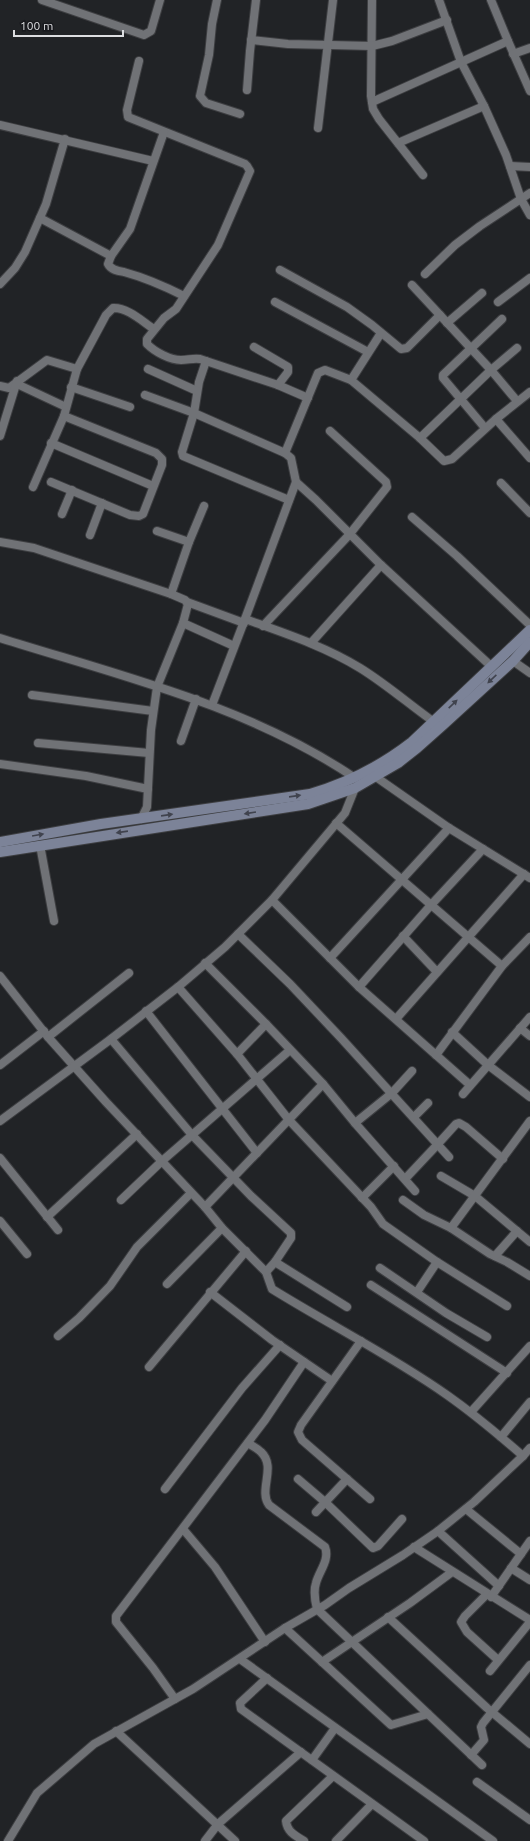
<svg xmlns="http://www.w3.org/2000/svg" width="530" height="1841" font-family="Ubuntu,sans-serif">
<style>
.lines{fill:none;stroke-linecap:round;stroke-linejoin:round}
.street-casing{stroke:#3d3e41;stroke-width:10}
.secondary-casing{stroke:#3d3e41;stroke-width:12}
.street{stroke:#707276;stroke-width:8}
.secondary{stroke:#7c8398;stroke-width:10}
.oneway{fill:#40434e}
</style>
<rect width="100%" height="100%" fill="#212326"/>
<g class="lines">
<defs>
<g id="street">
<path d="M42 0 144 35 151 31 160 0"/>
<path d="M217 0 212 24 209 55 200 96 206 103 240 114"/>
<path d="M372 0 371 96 373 109 379 119 423 175"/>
<path d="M439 0 461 62 484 106 506 155 521 199 530 215"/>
<path d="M251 40 288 44 372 46 392 41 447 20"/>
<path d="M508 41 530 91"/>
<path d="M513 54 530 48"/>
<path d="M139 61 127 110 128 117 245 164 247 166 250 171 218 245 176 309 164 318 147 339V344C155 352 170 360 181 360 188 360 193 358 200 359L278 385 308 398"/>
<path d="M247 90 250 51 256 0"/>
<path d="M372 102 508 41 491 0"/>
<path d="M0 125 153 161"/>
<path d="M318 128 333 0"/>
<path d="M164 132 130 229 111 256 108 264C111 270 118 271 124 272 146 278 164 286 184 296"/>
<path d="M398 143 484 106"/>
<path d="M510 166 530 167"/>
<path d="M40 218 111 256"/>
<path d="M280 270 347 307 372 325 401 349 407 348 440 315"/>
<path d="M425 274 455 245 480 226 530 193"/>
<path d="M0 284 15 268 25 252 46 204 65 139"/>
<path d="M412 285 491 370 517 401"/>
<path d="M275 302 368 352"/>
<path d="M498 302 530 278"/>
<path d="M447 323 482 293"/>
<path d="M381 333 351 380 420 438 444 461 452 459 496 419 530 392"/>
<path d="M254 347 288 367V372L278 385"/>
<path d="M206 361 199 382 194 413 182 452 183 456 289 500"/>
<path d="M77 369 106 315 113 308C127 307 143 322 154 329"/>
<path d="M148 369 197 391"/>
<path d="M17 384 66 407"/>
<path d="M0 386 9 388 47 360 77 369 64 416 33 487"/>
<path d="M71 387 130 407"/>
<path d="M145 395 194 413 285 453 291 458 296 482 245 619C284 633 324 646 360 668 386 684 410 705 434 722"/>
<path d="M496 419 530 458"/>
<path d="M485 428 443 378V375L502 319"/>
<path d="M0 436 17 381"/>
<path d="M420 438 491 370 517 348"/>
<path d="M51 443 153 486"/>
<path d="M285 453 318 373 325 370 351 380"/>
<path d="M51 482 130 515 139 516 143 514 162 465V459L156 453 64 416"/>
<path d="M296 482 316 500 381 565 492 667"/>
<path d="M501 483 530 513"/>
<path d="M62 514 72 490"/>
<path d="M412 517 457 556 530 625"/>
<path d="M157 531 189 542"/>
<path d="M90 535 102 503"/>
<path d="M0 542 34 548 171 594 185 600 188 604 183 623 157 687 151 730 147 807 141 819"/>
<path d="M171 594 189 542 204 506"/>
<path d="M187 602 244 623"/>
<path d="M183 623 234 646"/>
<path d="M263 626 349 535 387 487 386 482 330 431"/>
<path d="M0 638C121 676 249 706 355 778"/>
<path d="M311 643 381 565"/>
<path d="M513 661 530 673"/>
<path d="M32 695 153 711"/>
<path d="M212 705 245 619"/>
<path d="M181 741 196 699"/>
<path d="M38 743 149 753"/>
<path d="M0 764 86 776 148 789"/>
<path d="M376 777 449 828 530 878"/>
<path d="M336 823 502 966"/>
<path d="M40 845 54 921"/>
<path d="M272 900 359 987 470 1085"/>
<path d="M238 934 290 984 341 1038 449 1157"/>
<path d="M403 936 437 972"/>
<path d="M330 958 449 828"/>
<path d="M0 976 48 1037 106 1102 205 1207 222 1228 266 1272 272 1289C330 1325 392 1356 447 1395 474 1414 499 1435 523 1456"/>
<path d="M178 987 237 1054"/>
<path d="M359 987 431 905 483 849"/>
<path d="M146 1011 257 1153"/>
<path d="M396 1019 524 874"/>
<path d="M266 1024 237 1054 289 1120 371 1207 383 1224 437 1262 507 1306"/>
<path d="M520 1028 530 1036"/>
<path d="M452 1032 488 1065 530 1097"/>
<path d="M48 1037 129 973"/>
<path d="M111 1039 192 1135 251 1196 291 1233V1238L275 1262 266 1272"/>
<path d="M436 1055 502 966 530 937"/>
<path d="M0 1065 44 1031"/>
<path d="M323 1084 355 1123 415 1191"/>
<path d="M463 1094 530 1017"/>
<path d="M414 1117 428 1103"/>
<path d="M0 1121 111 1039 178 987 225 947 272 900 345 813 355 788"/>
<path d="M355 1123 392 1093 412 1071"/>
<path d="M0 1158 58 1230"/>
<path d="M441 1176 475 1196 530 1242"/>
<path d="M405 1179 437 1145 456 1124 459 1123 466 1127 503 1159"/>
<path d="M362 1198 394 1166"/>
<path d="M121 1200 162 1161 290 1050"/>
<path d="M403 1200 424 1215 451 1228 490 1254 507 1262 530 1276"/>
<path d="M205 1207 323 1084 266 1024 205 963"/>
<path d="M47 1217 137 1134"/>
<path d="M0 1221 27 1254"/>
<path d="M451 1228 530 1121"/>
<path d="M495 1256 517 1231"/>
<path d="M275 1262 347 1307"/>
<path d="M380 1268 446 1313 487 1337"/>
<path d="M167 1284 222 1228"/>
<path d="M371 1285 507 1373"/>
<path d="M210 1292 272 1340 332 1381"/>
<path d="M417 1292 437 1262"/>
<path d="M58 1336 79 1318 110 1286 137 1247 191 1193"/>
<path d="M361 1341 301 1425 298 1432 302 1440 370 1499"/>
<path d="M149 1367 246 1251"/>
<path d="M471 1412 530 1346"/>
<path d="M501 1437 530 1402"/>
<path d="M248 1443C252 1446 257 1448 261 1452 277 1467 258 1490 269 1505L325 1547C330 1560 319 1571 316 1583 313 1592 315 1601 317 1609L482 1765"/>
<path d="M298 1479 325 1502 373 1548 378 1546 402 1519"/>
<path d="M165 1489 242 1388 280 1345"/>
<path d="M466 1509 521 1554"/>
<path d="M316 1512 347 1479"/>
<path d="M183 1529 215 1567 265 1642"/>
<path d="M438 1531 499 1586"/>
<path d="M414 1547 530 1620"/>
<path d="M511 1568 530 1580"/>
<path d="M487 1594 465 1616 461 1622 467 1632 498 1660"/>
<path d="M491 1597 530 1541"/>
<path d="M388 1617 487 1708 530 1744"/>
<path d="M285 1628 391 1725 428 1714"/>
<path d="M240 1659 493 1841"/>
<path d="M322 1662 410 1603 452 1572"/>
<path d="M490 1671 530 1622"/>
<path d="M267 1678 240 1703 241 1709 424 1841"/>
<path d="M175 1699 153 1668 116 1622V1616L265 1420 304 1362"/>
<path d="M116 1731 235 1841"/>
<path d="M471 1755 484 1740 481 1727 483 1723 530 1665"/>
<path d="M312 1760 335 1728"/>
<path d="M477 1782 530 1820"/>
<path d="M8 1841 37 1793 94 1744 193 1689 285 1628 325 1605 349 1588 403 1555 438 1531 474 1502 523 1456 530 1448"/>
<path d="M205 1841 218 1824 301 1752"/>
<path d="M304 1841C296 1836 287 1832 286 1821L333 1776"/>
<path d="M336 1841 372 1804"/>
</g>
<g id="secondary">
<path d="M0 842 101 824 310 794C348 783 381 766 412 742L530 630"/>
<path d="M0 852 308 804 355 788 398 763 417 748 444 724 513 661 530 642"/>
</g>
</defs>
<use href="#street" class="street-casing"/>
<use href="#secondary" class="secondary-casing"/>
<use href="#street" class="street"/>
<use href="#secondary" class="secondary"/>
</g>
<defs><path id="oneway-solid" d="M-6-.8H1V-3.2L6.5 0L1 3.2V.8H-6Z"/></defs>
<g class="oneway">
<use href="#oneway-solid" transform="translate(492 679) rotate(137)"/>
<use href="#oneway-solid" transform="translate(453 704) rotate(-44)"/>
<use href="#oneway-solid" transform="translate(295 796) rotate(-8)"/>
<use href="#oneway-solid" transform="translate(250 813) rotate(171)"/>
<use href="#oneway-solid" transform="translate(167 815) rotate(-8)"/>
<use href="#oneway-solid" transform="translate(122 832) rotate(172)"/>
<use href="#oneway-solid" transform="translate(38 835) rotate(-10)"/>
</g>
<path d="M14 30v6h109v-6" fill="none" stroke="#dddee1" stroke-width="2"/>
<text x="20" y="30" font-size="12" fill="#dddee1" stroke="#18191d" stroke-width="3" paint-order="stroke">100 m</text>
</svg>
